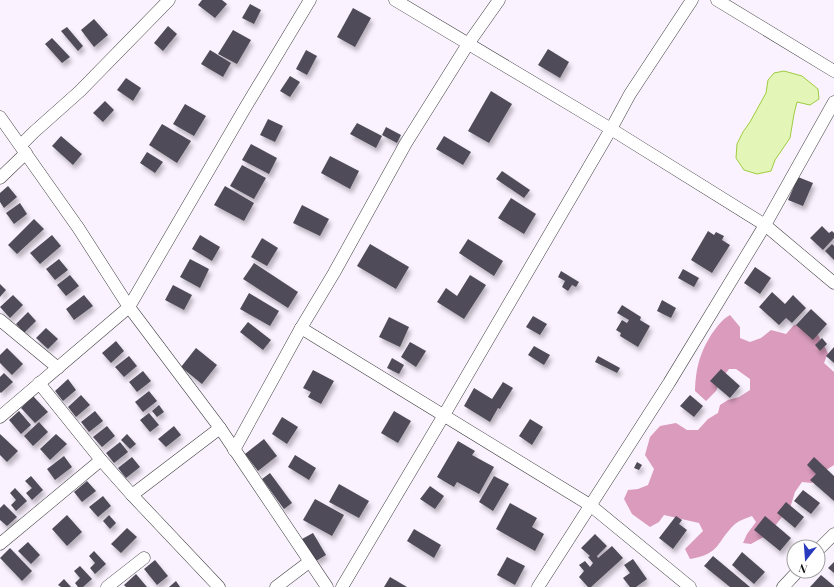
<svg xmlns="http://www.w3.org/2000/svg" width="834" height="587" font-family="'Playfair Display',serif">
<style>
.forest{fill:#da9bbc}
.water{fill:#e3f6b7;stroke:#9ecc3f}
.building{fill:#4f4c58;filter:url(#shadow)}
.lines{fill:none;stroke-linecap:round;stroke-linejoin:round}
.street-casing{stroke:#424242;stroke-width:13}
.street{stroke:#fff;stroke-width:12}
</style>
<defs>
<filter id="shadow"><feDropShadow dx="2.5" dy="4.5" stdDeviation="2" flood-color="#0004"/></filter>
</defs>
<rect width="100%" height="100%" fill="#fbf2ff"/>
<path class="forest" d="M730 315 740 327V338L750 342 761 338 771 330 786 334 794 325 811 322 828 353 824 363 834 372V465L823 472 812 483 802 482 795 492 791 505 769 534 751 544 743 543 747 534 756 522 752 516C747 518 740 520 735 524 716 542 721 554 690 559L685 549 703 531 699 523 664 515 659 522 650 527 632 514 624 499 628 490 638 489 648 485 654 469 645 455 650 437 660 426 676 423 687 430H698L708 419 718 413 720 405 728 400 739 397 750 390V379L736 369H729L722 378 716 391 706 401 695 391C696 368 699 355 711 335 717 327 721 320 730 315Z"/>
<path class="water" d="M784 71 802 76 818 89 819 99 810 105 797 102 794 114 790 138 775 160 771 171 757 174 744 170 736 158 737 144 743 132 750 122 766 93 768 80 774 73Z"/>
<g class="building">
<path d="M202 0H222L227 4 215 18 198 5Z"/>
<path d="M250 4 261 10 254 24 242 18Z"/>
<path d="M353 8 371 18 355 47 337 37Z"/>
<path d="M94 19 108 35 94 47 81 30Z"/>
<path d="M168 26 177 34 163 51 154 43Z"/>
<path d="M67 27 83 46 78 51 61 31Z"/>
<path d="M233 30 251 40 237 64 218 54Z"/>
<path d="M52 38 70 57 62 63 45 44Z"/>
<path d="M548 49 569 62 560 78 538 65Z"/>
<path d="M210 50 231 63 223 77 201 64Z"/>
<path d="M306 50 317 56 307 75 296 69Z"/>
<path d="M290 76 300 82 290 97 280 91Z"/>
<path d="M126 78 141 88 133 101 117 90Z"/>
<path d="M491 91 512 104 489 143 468 131Z"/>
<path d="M105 101 114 110 103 122 93 113Z"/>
<path d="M185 104 206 116 194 136 173 124Z"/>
<path d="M268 119 283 126 275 142 260 135Z"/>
<path d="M357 123 382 136 376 148 350 134Z"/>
<path d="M162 124 191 141 177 163 149 145Z"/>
<path d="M386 127 401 135 397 143 382 135Z"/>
<path d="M61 136 82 154 73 165 52 146Z"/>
<path d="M444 136 471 152 463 165 436 149Z"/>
<path d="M251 144 277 158 269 174 242 160Z"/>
<path d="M147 152 163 162 155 173 140 163Z"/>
<path d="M330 156 359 171 350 189 321 173Z"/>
<path d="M242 165 266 178 254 199 230 186Z"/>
<path d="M502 171 530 190 524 198 496 179Z"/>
<path d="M798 177 813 183 803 206 788 200Z"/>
<path d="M8 186 17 197 4 208 0 202V193Z"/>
<path d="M225 186 254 203 244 221 214 205Z"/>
<path d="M511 198 536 214 524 234 498 218Z"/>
<path d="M20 203 27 214 14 224 6 213Z"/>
<path d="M302 205 329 219 320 236 293 223Z"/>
<path d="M34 219 44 229 17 254 8 245Z"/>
<path d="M822 226 829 233 832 231 834 233V238L823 250 810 238Z"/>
<path d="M708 231 714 235 716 232 724 236 722 240 730 245 712 273 691 260Z"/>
<path d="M52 235 61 246 40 264 30 253Z"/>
<path d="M200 235 220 247 212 261 192 249Z"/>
<path d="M262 238 278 248 267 266 251 257Z"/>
<path d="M468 239 503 261 494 276 459 253Z"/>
<path d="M370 244 409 267 396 289 357 266Z"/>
<path d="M832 244 834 246V260L825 251Z"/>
<path d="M59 259 68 270 55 280 46 269Z"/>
<path d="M190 259 209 269 200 288 180 277Z"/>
<path d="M254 263 298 292 288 308 243 279Z"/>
<path d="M755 267 771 278 760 294 744 283Z"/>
<path d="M683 269 699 278 694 287 678 278Z"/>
<path d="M561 271 579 282 576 287 572 285 568 291 562 287 565 281 558 277Z"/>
<path d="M70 275 79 286 66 296 57 285Z"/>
<path d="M470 275 486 285 464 319 437 302 446 288 457 296Z"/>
<path d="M0 284 6 290 0 297Z"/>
<path d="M173 285 192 295 184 310 165 300Z"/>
<path d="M772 292 785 304 793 295 806 308 792 323 786 318 779 325 759 307Z"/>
<path d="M249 293 279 311 270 326 240 309Z"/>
<path d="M13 295 23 305 10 318 0 307Z"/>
<path d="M84 295 93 306 74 320 66 309Z"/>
<path d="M662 300 676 308 671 318 657 311Z"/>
<path d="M622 305 641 317 640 320 650 326 638 347 620 336 621 333 616 330 622 320 627 323 629 320 617 313Z"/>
<path d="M811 309 827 324 813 340 796 325Z"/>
<path d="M28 312 36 321 24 333 16 324Z"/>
<path d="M533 316 547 324 540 335 526 327Z"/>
<path d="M389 317 409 327 400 347 379 337Z"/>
<path d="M248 322 271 340 263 350 240 332Z"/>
<path d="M46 328 58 339 48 349 36 338Z"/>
<path d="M822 338 827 344 820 351 815 345Z"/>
<path d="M116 341 124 351 111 363 102 353Z"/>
<path d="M410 342 426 351 416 367 401 357Z"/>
<path d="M534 346 550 355 544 365 528 355Z"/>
<path d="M834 347V363L826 356Z"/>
<path d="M7 348 23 364 12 375 0 363V355Z"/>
<path d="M196 348 217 365 202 384 181 367Z"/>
<path d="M129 356 137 366 124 377 115 367Z"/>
<path d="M598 356 620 368 617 373 595 362Z"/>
<path d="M392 358 404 365 399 374 387 368Z"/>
<path d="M721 369 740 386 730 398 710 381Z"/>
<path d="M313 370 334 381 321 404 308 397 311 392 303 388Z"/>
<path d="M143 371 151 381 137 392 129 382Z"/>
<path d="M4 373 13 382 1 393 0 392V377Z"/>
<path d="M68 379 76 390 63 401 55 391Z"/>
<path d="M503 382 513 388 500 409 498 408 490 422 464 406 474 388 492 399Z"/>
<path d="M149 391 157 401 143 412 135 402Z"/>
<path d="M81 395 90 405 76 417 68 407Z"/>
<path d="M690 395 703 406 694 417 680 406Z"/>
<path d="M33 396 48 412 35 423 21 408Z"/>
<path d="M159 405 164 412 157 417 152 411Z"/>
<path d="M19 411 31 425 21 434 9 420Z"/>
<path d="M95 411 103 421 89 432 81 422Z"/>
<path d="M394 411 411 421 398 443 381 433Z"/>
<path d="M149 413 159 425 150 432 140 420Z"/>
<path d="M282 417 298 427 287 444 272 434Z"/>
<path d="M530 419 543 427 532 445 519 436Z"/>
<path d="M39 422 48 432 33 446 24 436Z"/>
<path d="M107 426 115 436 102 447 93 437Z"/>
<path d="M174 426 181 435 166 447 158 439Z"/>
<path d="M0 434 18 451 7 462 0 455Z"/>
<path d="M56 434 67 444 50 460 40 449Z"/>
<path d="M127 434 136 444 130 449 121 440Z"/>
<path d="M264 439 277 456 258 471 245 454Z"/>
<path d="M458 441 475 451 472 455 494 467 479 494 457 482 454 487 437 477Z"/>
<path d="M120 442 128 452 114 463 106 453Z"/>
<path d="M295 455 316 468 309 480 288 467Z"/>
<path d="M64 456 72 467 55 480 47 469Z"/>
<path d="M132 457 140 467 126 478 118 468Z"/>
<path d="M814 457 834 476V501L810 480 816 474 807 465Z"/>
<path d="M637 462 642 465 639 470 634 468Z"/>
<path d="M270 473 292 503 284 509 262 479Z"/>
<path d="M31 476 43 490 32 500 26 493 32 488 25 481Z"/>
<path d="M494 476 509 484 493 511 479 502Z"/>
<path d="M87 481 96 491 82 502 74 492Z"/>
<path d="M339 484 369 501 359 518 329 502Z"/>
<path d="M430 486 444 496 435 509 420 499Z"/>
<path d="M15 488 27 501 16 511 11 505 16 500 10 493Z"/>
<path d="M803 490 820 503 811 514 794 501Z"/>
<path d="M103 496 111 506 98 517 89 507Z"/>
<path d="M315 499 344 515 332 536 303 520Z"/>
<path d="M786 502 804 517 795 528 777 513Z"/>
<path d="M510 503 537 518 532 527 544 534 535 551 496 529Z"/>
<path d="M4 504 17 517 7 526 0 520V508Z"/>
<path d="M67 515 82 532 67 546 52 529Z"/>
<path d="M109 515 116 523 110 529 103 521Z"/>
<path d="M676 516 682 520 679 524 687 530 673 549 659 538Z"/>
<path d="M765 516 791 538 780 551 754 530Z"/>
<path d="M127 528 137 537 121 553 111 544Z"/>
<path d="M414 529 441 545 434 558 407 541Z"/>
<path d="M313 533 326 555 316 561 302 539Z"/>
<path d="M595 534 607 546 597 556 598 558 612 546 623 558 591 587H588L579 577 584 571 579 565 585 561 590 567 593 563 588 557 590 556 581 548Z"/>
<path d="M28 542 40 555 31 564 18 551Z"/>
<path d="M10 548 32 571 22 581 0 558Z"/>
<path d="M94 551 106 564 95 574 90 568 95 563 89 556Z"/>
<path d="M742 552 765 572 754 584 732 565Z"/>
<path d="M713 556 750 587H730L704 566Z"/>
<path d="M507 557 525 566 515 585 497 575Z"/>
<path d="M633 559 647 579 636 587H630L623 578 630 573 624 565Z"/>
<path d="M155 560 168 576 157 585 144 569Z"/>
<path d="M834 562V573L828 568Z"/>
<path d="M80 566 92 579 83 587H78L75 583 80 578 74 571Z"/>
<path d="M136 574 147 587H126L124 585Z"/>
<path d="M821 575 834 586V587H810Z"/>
<path d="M390 577 407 587H384Z"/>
<path d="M64 579 71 587H61L58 585Z"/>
<path d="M176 581 180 587H169Z"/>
</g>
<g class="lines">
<defs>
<g id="street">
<path d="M395 0 611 129 765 225 834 283"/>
<path d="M717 0 834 71"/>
<path d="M0 117 79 229 129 307 220 428 327 587"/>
<path d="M21 145 34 132 80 91 169 0"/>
<path d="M0 178 26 153"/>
<path d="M0 320 58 368"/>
<path d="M301 328 590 505 690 587"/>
<path d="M39 383 101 460 132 495 219 587"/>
<path d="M0 417 129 307 245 108 310 0"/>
<path d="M234 450 301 328 334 273 406 143 468 44 499 0"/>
<path d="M132 495 220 428"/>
<path d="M0 544 101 460"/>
<path d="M818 550 834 534"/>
<path d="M107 587 144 558"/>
<path d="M276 587 309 562"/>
<path d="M342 587 444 415 611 129 630 94 692 0"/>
<path d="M538 587 669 383 765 225 834 102"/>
<path d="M783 587 798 571"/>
</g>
</defs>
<use href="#street" class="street-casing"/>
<use href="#street" class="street"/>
</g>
<g transform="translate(806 559) rotate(197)"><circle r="19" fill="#ffffff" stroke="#9f9f9f"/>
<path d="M0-3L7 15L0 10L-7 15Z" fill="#283bbe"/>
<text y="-6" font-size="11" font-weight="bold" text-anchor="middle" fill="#0f0f0f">N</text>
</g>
</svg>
